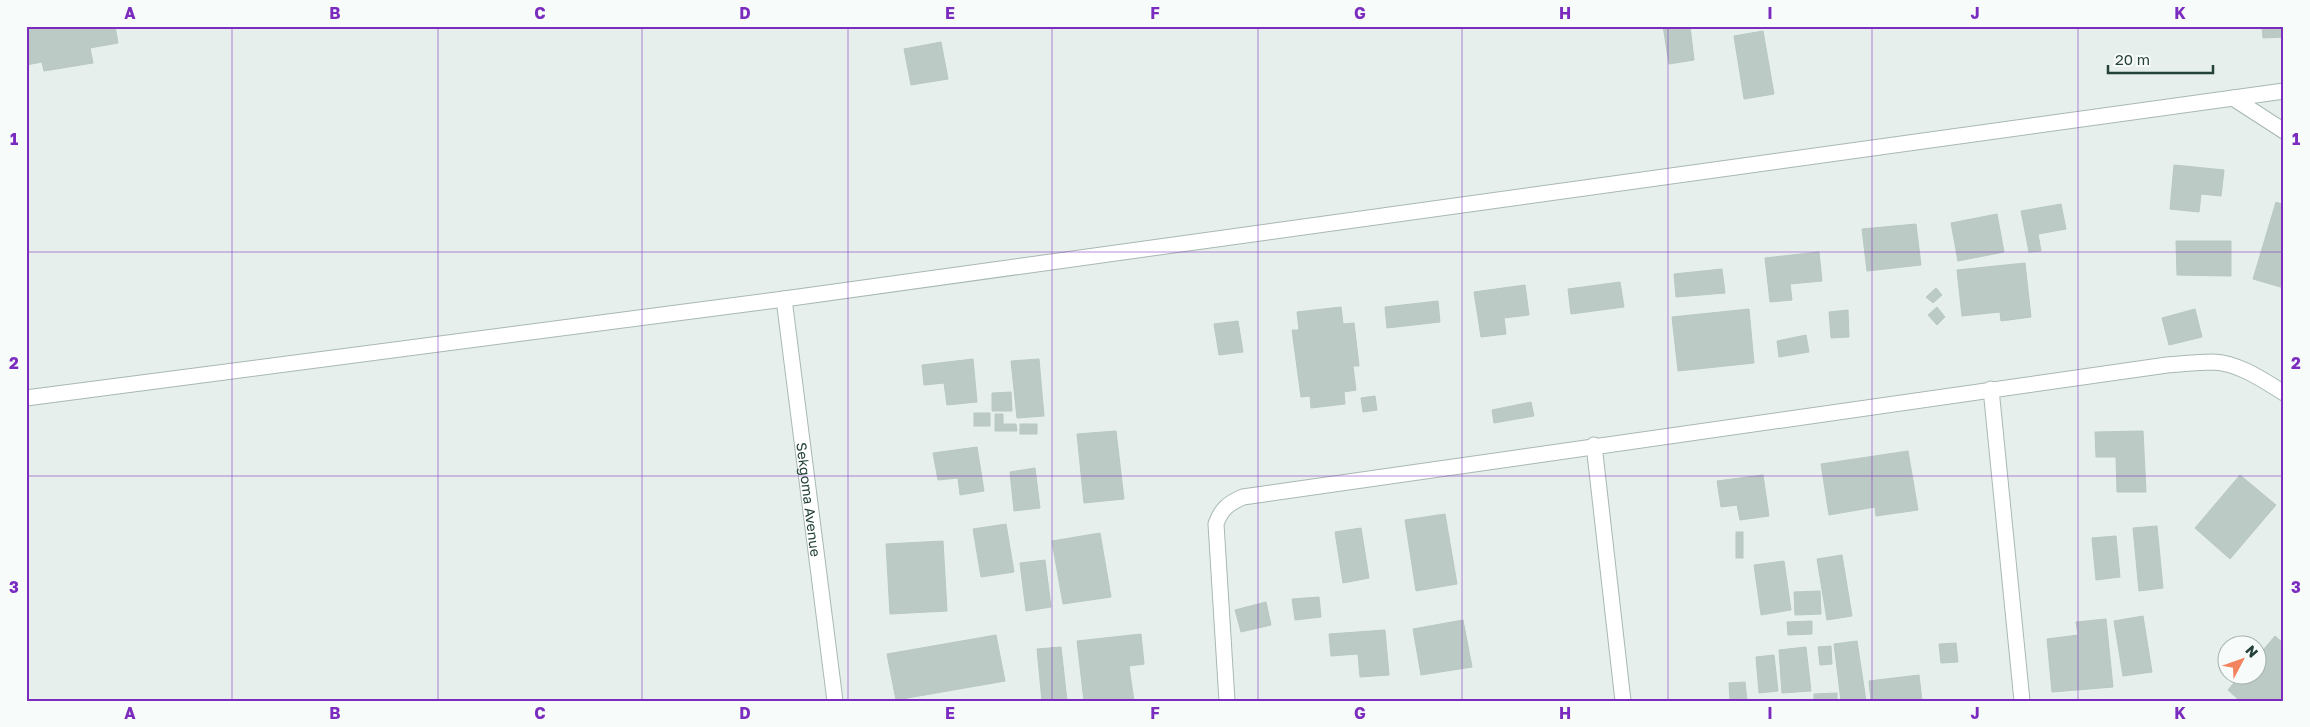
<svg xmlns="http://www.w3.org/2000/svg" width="2310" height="727" font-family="'Golos Text',sans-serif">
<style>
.building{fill:#bbcac4;stroke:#b8c9c2}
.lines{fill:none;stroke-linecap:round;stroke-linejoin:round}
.minor-casing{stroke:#a8b8b2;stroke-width:17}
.minor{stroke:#fff;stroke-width:15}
.grid{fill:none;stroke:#7b2cbf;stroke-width:1;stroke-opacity:0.55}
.labels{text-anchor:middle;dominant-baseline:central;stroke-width:4.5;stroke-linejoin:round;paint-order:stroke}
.street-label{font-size:14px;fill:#24423a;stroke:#f7fbf9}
.neatline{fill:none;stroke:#7b2cbf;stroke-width:2}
.grid-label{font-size:16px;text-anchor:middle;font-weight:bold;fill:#7b2cbf}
</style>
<rect width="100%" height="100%" fill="#e6efeb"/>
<g class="building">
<path d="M26 26H115L118 43 90 48 93 63 44 71 42 62 26 65Z"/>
<path d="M1663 26H1690L1694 60 1669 64Z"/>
<path d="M2262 26H2284V37L2263 38Z"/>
<path d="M1763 31 1774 94 1744 99 1734 36Z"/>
<path d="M941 42 948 79 911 85 904 49Z"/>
<path d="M2174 165 2224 170 2221 196 2201 194 2199 212 2170 209Z"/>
<path d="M2276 202 2284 205V288L2253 279Z"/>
<path d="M2061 204 2066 229 2038 234 2041 251 2029 252 2021 211Z"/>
<path d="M1997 214 2004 252 1958 261 1951 223Z"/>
<path d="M1916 224 1921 265 1867 271 1862 229Z"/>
<path d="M2176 241H2231V276L2177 275Z"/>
<path d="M1819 252 1822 281 1790 284 1792 300 1770 302 1765 258Z"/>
<path d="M2025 263 2031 317 2001 321 2000 312 1962 316 1957 270Z"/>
<path d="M1722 269 1725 293 1676 297 1674 274Z"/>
<path d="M1620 282 1624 307 1571 314 1568 289Z"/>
<path d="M1525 285 1529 315 1504 318 1506 334 1481 337 1474 292Z"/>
<path d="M1936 288 1942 295 1933 303 1926 297Z"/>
<path d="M1438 301 1440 322 1387 328 1385 307Z"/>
<path d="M1341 307 1343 324 1354 323 1359 366H1353L1356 390 1344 392 1345 404 1311 408 1310 396 1301 397 1292 330H1299L1297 312Z"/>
<path d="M1937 307 1945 317 1937 325 1928 315Z"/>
<path d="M1749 309 1754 363 1678 371 1672 317Z"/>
<path d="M2195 309 2202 337 2169 345 2162 318Z"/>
<path d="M1848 310 1849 337 1831 338 1829 312Z"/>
<path d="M1238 321 1243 352 1219 355 1214 324Z"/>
<path d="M1806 335 1809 352 1779 357 1777 341Z"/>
<path d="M973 359 977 402 947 405 944 383 924 385 922 365Z"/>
<path d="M1039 359 1044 416 1017 418 1011 361Z"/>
<path d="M1011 392 1012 411H992V393Z"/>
<path d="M1375 396 1377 410 1363 412 1361 398Z"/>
<path d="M1531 402 1534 416 1494 423 1492 410Z"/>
<rect x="974" y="413" width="16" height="13"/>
<path d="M995 414H1003V424H1016L1017 431H995Z"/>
<rect x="1020" y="424" width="17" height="10"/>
<path d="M1116 431 1124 499 1084 503 1077 434Z"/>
<path d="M2143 431 2146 492H2117L2116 457H2096L2095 432Z"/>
<path d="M977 447 984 491 960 495 958 478 938 480 933 453Z"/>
<path d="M1908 451 1918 510 1876 516 1875 507 1829 515 1821 464Z"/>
<path d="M1035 468 1040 508 1014 511 1010 472Z"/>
<path d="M1763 475 1769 516 1740 520 1737 505 1721 507 1717 481Z"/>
<path d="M2240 475 2276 505 2230 559 2195 528Z"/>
<path d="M1445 514 1457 584 1416 591 1405 520Z"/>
<path d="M1006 524 1014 572 981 577 973 529Z"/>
<path d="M2157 526 2163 588 2139 591 2133 528Z"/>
<path d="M1361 528 1369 578 1343 583 1335 532Z"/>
<rect x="1736" y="532" width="7" height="26"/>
<path d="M1100 533 1111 597 1063 604 1052 541Z"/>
<path d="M2116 536 2120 577 2096 580 2092 538Z"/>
<path d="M943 541 947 611 890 614 886 544Z"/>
<path d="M1842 555 1852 616 1827 620 1817 559Z"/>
<path d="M1045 560 1051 607 1026 611 1020 563Z"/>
<path d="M1784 561 1791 610 1761 615 1754 565Z"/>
<path d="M1820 591 1821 614 1795 615 1794 592Z"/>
<path d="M1319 597 1321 617 1295 620 1292 599Z"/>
<path d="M1266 602 1271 625 1241 632 1235 610Z"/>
<path d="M2143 616 2152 672 2123 676 2114 621Z"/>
<path d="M2106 619 2113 687 2052 692 2047 639 2078 635 2076 622Z"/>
<path d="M1463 620 1472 667 1421 675 1413 629Z"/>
<path d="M1812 621V634L1788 635 1787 622Z"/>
<path d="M1385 630 1389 675 1360 677 1358 654 1331 656 1329 634Z"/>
<path d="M1141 634 1144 664 1129 666 1134 701H1084L1077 641Z"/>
<path d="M996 635 1005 681 896 700 887 654Z"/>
<path d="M2275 636 2284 644V696L2280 701H2240L2228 690 2241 674H2258V656Z"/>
<path d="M1857 641 1866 701H1841L1834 644Z"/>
<path d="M1956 643 1958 662 1941 663 1939 644Z"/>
<path d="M1831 646 1832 664 1820 665 1818 647Z"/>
<path d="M1061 647 1067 701H1042L1037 649Z"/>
<path d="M1806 647 1811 691 1782 693 1779 650Z"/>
<path d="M1774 655 1778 691 1759 693 1756 657Z"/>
<path d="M1919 675 1922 701H1871L1869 681Z"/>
<path d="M1745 682 1747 701H1730L1729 683Z"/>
<path d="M1837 693V701H1814V694Z"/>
</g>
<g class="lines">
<defs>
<g id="minor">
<path d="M2233 98 2284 131"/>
<path id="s1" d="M784 299 835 701"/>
<path d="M1991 389 2022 701"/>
<path d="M26 398 784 299 2284 91"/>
<path d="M1594 445 1623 701"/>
<path d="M1227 701 1216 524C1221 509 1229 503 1243 497L2167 365C2182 364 2198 362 2213 362 2239 363 2263 380 2284 393"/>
</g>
</defs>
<use href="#minor" class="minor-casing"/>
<use href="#minor" class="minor"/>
</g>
<path class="grid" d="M232 26V701M438 26V701M642 26V701M848 26V701M1052 26V701M1258 26V701M1462 26V701M1668 26V701M1872 26V701M2078 26V701M26 252H2284M26 476H2284"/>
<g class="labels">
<g class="street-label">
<text stroke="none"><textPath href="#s1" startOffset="202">Sekgoma Avenue</textPath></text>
</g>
</g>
<rect width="2310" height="727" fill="none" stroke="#f7fbf9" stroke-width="55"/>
<g transform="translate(2242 660) rotate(49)"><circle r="24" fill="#f7fbf9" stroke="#a3b1ad"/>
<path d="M0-4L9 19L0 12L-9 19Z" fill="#f4845f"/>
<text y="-8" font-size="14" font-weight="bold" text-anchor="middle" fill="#24423a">N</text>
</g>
<path d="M2108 65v8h105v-8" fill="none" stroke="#24423a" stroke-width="2.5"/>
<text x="2115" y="65" font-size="15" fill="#24423a" stroke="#f7fbf9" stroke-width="4" paint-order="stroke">20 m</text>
<rect x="28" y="28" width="2254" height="672" class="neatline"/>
<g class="grid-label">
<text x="130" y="19">A</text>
<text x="335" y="19">B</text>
<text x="540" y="19">C</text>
<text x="745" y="19">D</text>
<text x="950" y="19">E</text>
<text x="1155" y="19">F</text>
<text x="1360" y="19">G</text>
<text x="1565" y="19">H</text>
<text x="1770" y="19">I</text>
<text x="1975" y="19">J</text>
<text x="2180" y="19">K</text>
<text x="14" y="145">1</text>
<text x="2296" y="145">1</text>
<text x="14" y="369">2</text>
<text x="2296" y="369">2</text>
<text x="14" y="593">3</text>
<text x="2296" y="593">3</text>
<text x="130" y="719">A</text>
<text x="335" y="719">B</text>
<text x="540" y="719">C</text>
<text x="745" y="719">D</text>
<text x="950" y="719">E</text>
<text x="1155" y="719">F</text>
<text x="1360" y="719">G</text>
<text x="1565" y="719">H</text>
<text x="1770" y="719">I</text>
<text x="1975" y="719">J</text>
<text x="2180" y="719">K</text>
</g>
</svg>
